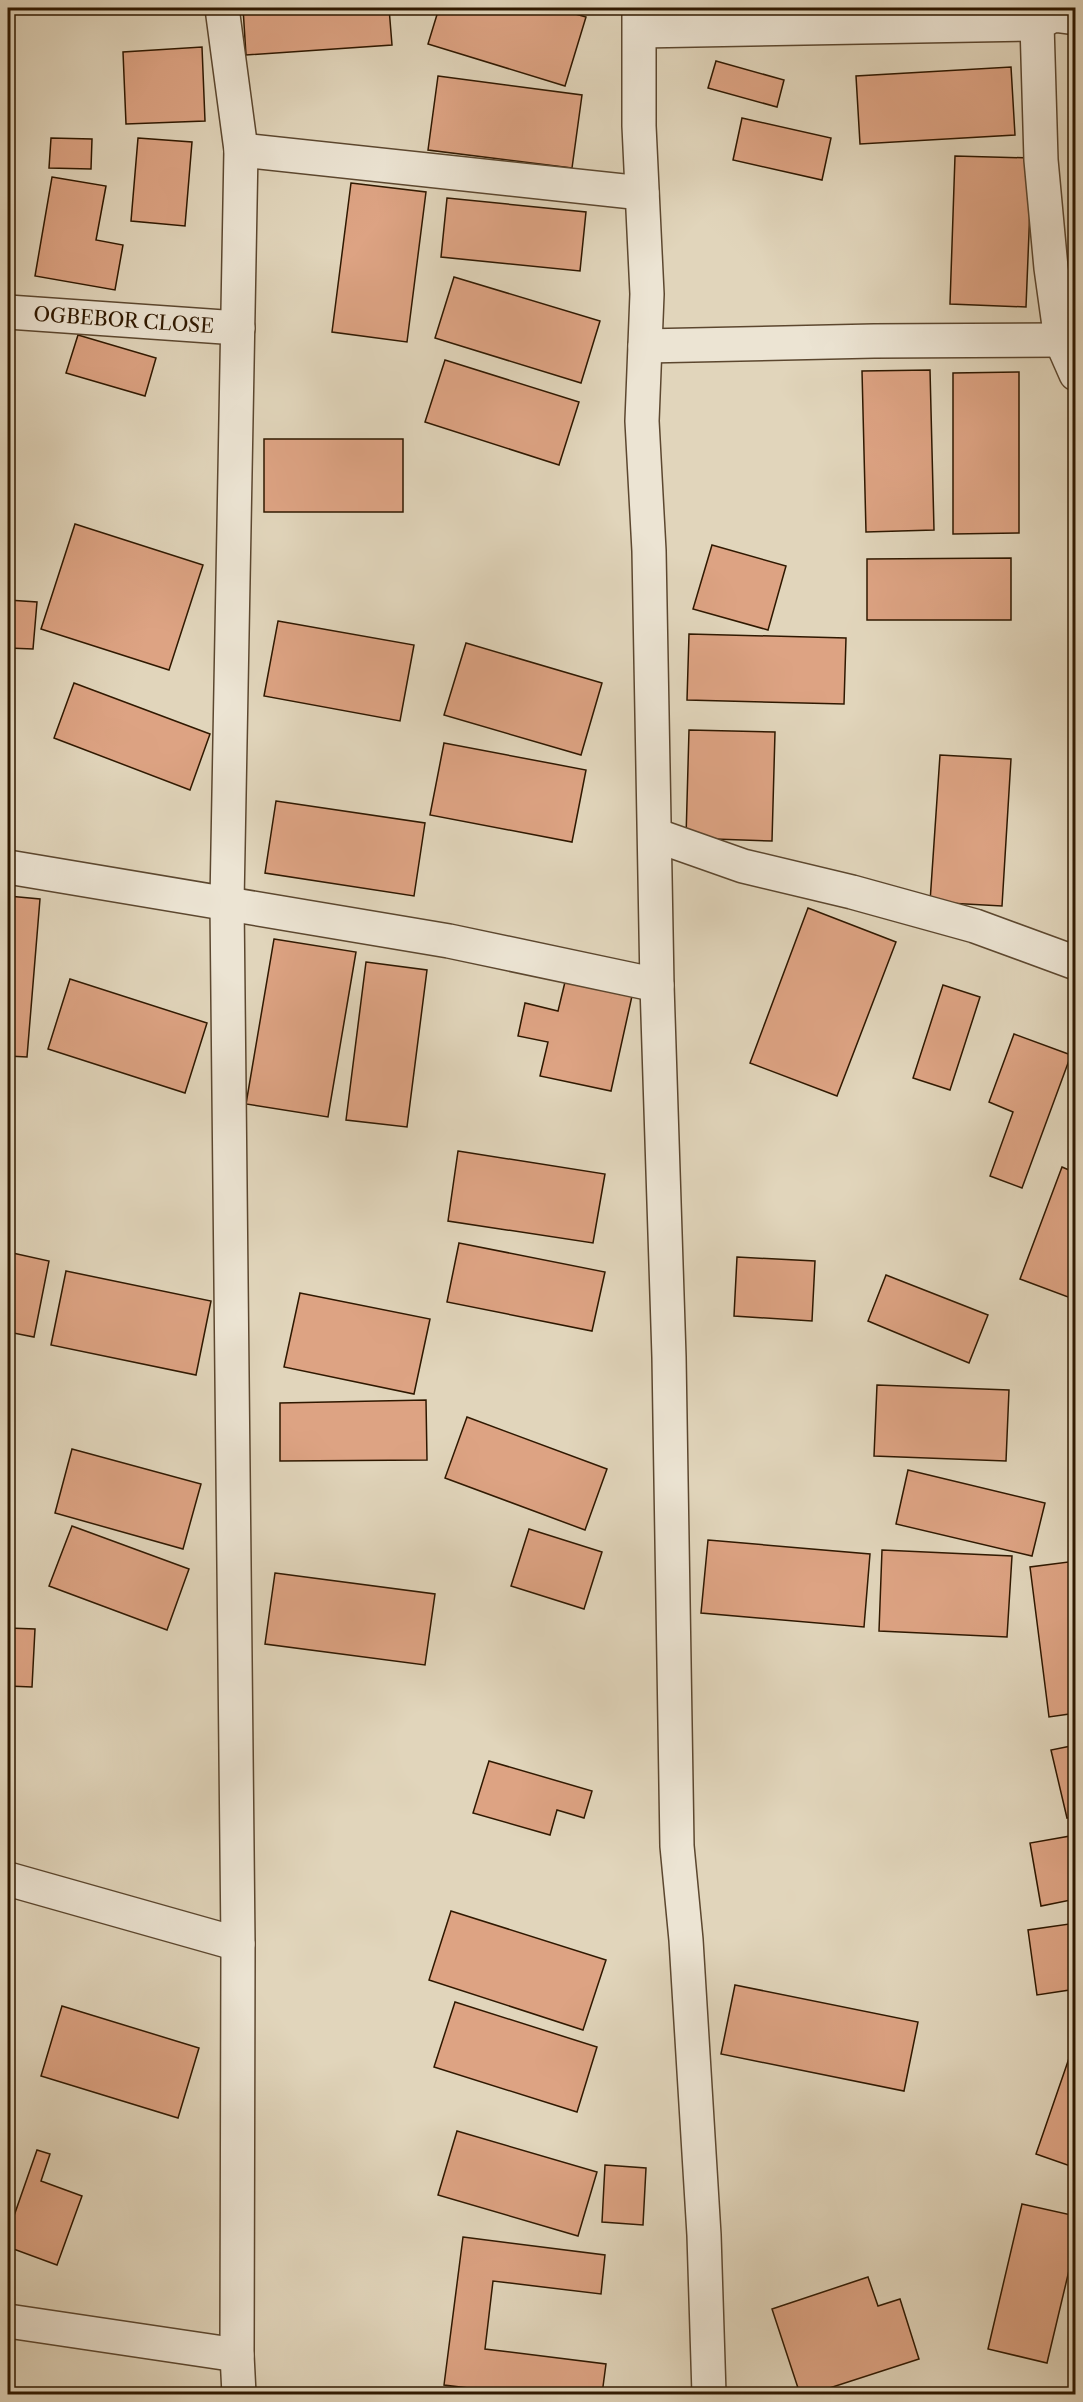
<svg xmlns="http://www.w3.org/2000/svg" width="1083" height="2402" font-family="'Libre Caslon Text',serif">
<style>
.building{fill:#dda383;stroke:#2f1800;stroke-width:1.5}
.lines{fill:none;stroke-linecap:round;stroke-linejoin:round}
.street-casing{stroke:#5c472f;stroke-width:36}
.street{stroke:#ece4d3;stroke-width:33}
.labels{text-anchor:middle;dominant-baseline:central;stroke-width:5;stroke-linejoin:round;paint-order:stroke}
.street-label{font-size:20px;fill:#2f1800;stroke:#ece4d3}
</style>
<rect width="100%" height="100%" fill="#e1d5bb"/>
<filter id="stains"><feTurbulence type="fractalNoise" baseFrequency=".00333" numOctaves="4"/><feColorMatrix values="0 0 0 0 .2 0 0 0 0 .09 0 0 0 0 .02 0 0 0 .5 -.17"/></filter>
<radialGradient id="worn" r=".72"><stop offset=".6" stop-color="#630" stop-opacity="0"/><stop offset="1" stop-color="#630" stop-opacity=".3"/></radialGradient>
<g class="building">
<path d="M243 8H389L392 45 246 55Z"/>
<path d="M439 8H554L586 17 565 86 428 44Z"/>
<path d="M202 47 205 121 126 124 123 52Z"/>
<path d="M716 61 784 80 777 107 708 88Z"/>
<path d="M1011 67 1015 135 860 144 856 76Z"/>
<path d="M438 76 582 95 572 168 428 150Z"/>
<path d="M742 118 831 138 822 180 733 160Z"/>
<path d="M51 138 92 139 91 169 49 168Z"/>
<path d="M138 138 192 142 185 226 131 221Z"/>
<path d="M955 156 1032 158 1026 307 950 304Z"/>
<path d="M52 177 106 186 96 240 123 245 115 290 35 276Z"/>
<path d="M351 183 426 192 407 342 332 332Z"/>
<path d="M447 198 586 212 580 271 441 257Z"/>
<path d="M454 277 600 321 581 383 435 338Z"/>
<path d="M78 335 156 358 145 396 66 373Z"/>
<path d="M445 360 579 402 559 465 425 422Z"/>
<path d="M930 370 934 530 866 532 862 371Z"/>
<path d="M1019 372V533L953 534V373Z"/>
<rect x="264" y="439" width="139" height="73"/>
<path d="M75 524 203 565 169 670 41 629Z"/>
<path d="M712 545 786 566 768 630 693 609Z"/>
<path d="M1011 558V620H867V559Z"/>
<path d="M8 600 37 602 33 649 8 648Z"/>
<path d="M278 621 414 645 400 721 264 696Z"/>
<path d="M689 634 846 638 844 704 687 700Z"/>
<path d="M466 643 602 683 581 755 444 715Z"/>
<path d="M74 683 210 734 190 790 54 738Z"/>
<path d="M689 730 775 732 772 841 686 838Z"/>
<path d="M444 743 586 770 572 842 430 815Z"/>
<path d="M940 755 1011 759 1002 906 930 902Z"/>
<path d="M276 801 425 823 414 896 265 873Z"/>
<path d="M8 896 40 899 27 1057 8 1056Z"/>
<path d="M808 908 896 942 837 1096 750 1063Z"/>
<path d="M274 939 356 952 328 1117 246 1104Z"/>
<path d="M366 962 427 970 407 1127 346 1120Z"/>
<path d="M70 979 207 1023 185 1093 48 1049Z"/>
<path d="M565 982 632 996 611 1091 540 1076 548 1042 518 1036 525 1003 558 1011Z"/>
<path d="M943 985 980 997 950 1090 913 1078Z"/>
<path d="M1014 1034 1071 1055 1022 1188 990 1176 1013 1112 989 1102Z"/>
<path d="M458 1151 605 1174 593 1243 448 1221Z"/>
<path d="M1062 1167 1076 1173V1300L1020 1279Z"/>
<path d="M459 1243 605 1272 592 1331 447 1302Z"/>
<path d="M8 1252 49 1261 34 1337 8 1332Z"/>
<path d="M737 1257 815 1261 812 1321 734 1316Z"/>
<path d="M66 1271 211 1301 196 1375 51 1345Z"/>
<path d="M886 1275 988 1315 969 1363 868 1321Z"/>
<path d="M300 1293 430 1319 414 1394 284 1367Z"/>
<path d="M877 1385 1009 1390 1006 1461 874 1456Z"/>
<path d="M426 1400 427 1460 280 1461V1403Z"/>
<path d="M467 1417 607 1469 585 1530 445 1478Z"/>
<path d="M72 1449 201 1484 183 1549 55 1513Z"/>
<path d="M908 1470 1045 1503 1032 1556 896 1524Z"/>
<path d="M72 1526 189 1569 167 1630 49 1586Z"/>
<path d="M529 1529 602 1552 584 1609 511 1586Z"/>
<path d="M708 1540 870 1554 864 1627 701 1613Z"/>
<path d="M882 1550 1012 1556 1007 1637 879 1631Z"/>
<path d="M1076 1561V1713L1049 1717 1030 1567Z"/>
<path d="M275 1573 435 1594 425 1665 265 1644Z"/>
<path d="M8 1628 35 1629 32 1687 8 1686Z"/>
<path d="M1076 1745V1816L1067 1818 1051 1750Z"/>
<path d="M489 1761 592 1791 584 1818 557 1810 550 1835 473 1813Z"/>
<path d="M1076 1835V1899L1041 1906 1030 1843Z"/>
<path d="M451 1911 606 1960 583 2030 429 1980Z"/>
<path d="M1076 1923V1989L1037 1995 1028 1930Z"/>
<path d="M735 1985 918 2022 904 2091 721 2054Z"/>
<path d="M455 2002 597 2047 577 2112 434 2067Z"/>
<path d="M62 2006 199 2048 178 2118 41 2076Z"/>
<path d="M1076 2038V2168L1036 2154Z"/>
<path d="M457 2131 597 2172 578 2236 438 2195Z"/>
<path d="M37 2150 50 2154 41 2181 82 2196 57 2265 8 2247V2233Z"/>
<path d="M605 2165 646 2168 643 2225 602 2222Z"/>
<path d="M1022 2204 1076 2216V2241L1047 2363 988 2349Z"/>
<path d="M463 2237 605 2255 601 2294 493 2281 485 2349 606 2364 602 2394H519L444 2385Z"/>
<path d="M868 2277 878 2306 900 2299 919 2359 811 2394H800L772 2309Z"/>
</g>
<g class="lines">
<defs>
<g id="street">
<path d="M222 8 241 150 227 902 238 1944 237 2355 239 2394"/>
<path d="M639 8V126L647 294 642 421 649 551 657 985 669 1357 677 1846 686 1940 704 2235 709 2394"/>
<path d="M1076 18 1053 15 1037 24 1041 160 1051 268 1061 340 1076 374"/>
<path d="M640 31 1037 24"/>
<path d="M241 150 642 193"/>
<path id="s1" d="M8 312 238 328"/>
<path d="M645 346 874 341 1061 340"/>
<path d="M655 835 743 866 852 892 975 926 1076 963"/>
<path d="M8 867 449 941 657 985"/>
<path d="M8 1879 238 1944"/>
<path d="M8 2321 237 2355"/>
</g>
</defs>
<use href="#street" class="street-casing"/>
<use href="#street" class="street"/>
</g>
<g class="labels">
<g class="street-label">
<text stroke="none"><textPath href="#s1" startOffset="116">OGBEBOR CLOSE</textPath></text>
</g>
</g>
<rect width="1083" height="2402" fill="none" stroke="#e1d5bb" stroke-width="30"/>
<rect x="9" y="9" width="1065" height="2384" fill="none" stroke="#2f1800" stroke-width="3"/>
<rect x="15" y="15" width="1053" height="2372" fill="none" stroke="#2f1800" stroke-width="1.5"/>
<rect width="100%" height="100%" filter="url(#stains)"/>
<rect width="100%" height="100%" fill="url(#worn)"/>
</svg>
